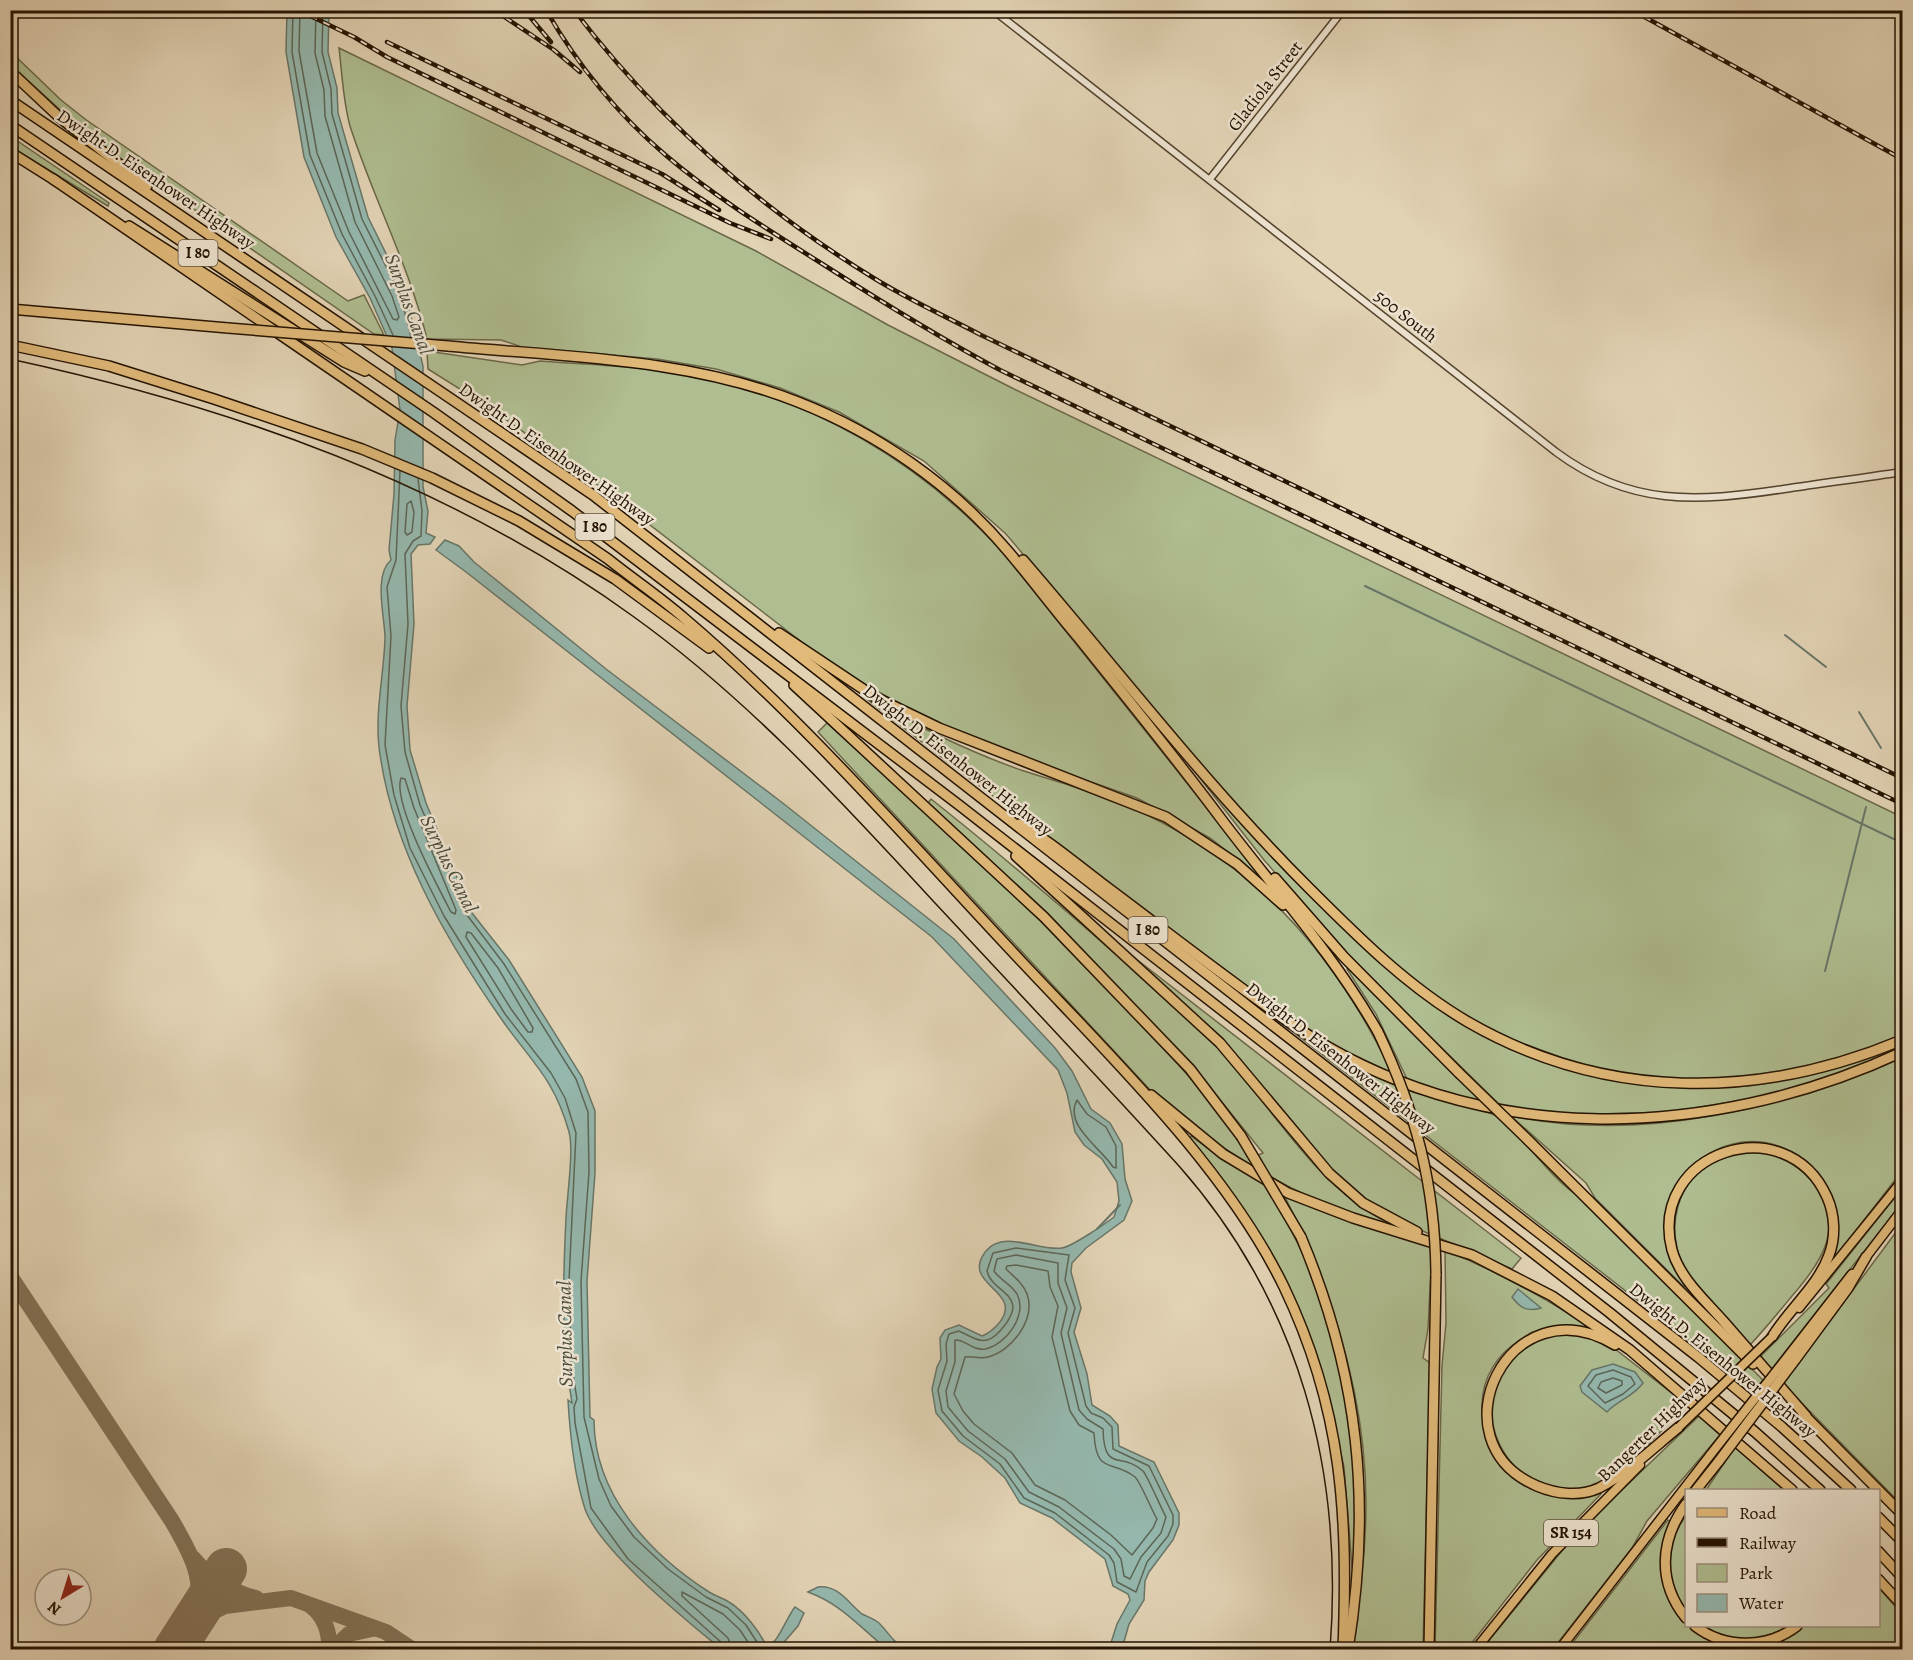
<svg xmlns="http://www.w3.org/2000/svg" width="1913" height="1660" font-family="Alegreya,serif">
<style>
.green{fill:#afbd90;stroke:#6a6848;stroke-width:1.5}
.water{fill:#95b8ae;stroke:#687668;stroke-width:1.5}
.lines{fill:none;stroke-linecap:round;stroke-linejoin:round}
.shore{stroke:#5c6657;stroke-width:1.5}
.stream{stroke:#687668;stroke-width:2}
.taxiway{stroke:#83735a;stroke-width:16}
.runway{stroke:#83735a;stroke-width:42}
.tertiary-casing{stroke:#54432d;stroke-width:9}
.primary-casing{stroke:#241300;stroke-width:11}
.trunk-casing{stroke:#241300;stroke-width:11}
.motorway-casing{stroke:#241300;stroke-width:12}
.tertiary{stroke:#ece2cf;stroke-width:6}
.primary{stroke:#e1ba7a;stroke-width:8}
.trunk{stroke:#e1ba7a;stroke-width:8}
.motorway{stroke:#e1ba7a;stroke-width:9}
.tram{stroke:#241300;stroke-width:1.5}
.rail-casing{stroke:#241300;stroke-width:4.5}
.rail{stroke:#ece2cf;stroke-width:2;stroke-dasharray:7;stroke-linecap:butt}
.primary-bridge-casing{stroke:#241300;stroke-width:11;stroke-linecap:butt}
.trunk-bridge-casing{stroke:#241300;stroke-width:11;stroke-linecap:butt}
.motorway-bridge-casing{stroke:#241300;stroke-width:12;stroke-linecap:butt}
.primary-bridge{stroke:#e1ba7a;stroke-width:8}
.trunk-bridge{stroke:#e1ba7a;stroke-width:8}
.motorway-bridge{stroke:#e1ba7a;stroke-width:9}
.labels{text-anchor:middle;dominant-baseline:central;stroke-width:5;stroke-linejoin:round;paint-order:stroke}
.shield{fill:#ece2cf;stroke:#60513e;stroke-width:1.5}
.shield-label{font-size:16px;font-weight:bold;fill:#241300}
.street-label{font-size:18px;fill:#241300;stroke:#ece2cf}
.water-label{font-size:20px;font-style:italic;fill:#4c4d3d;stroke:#ece2cf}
</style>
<rect width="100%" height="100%" fill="#e2d3b5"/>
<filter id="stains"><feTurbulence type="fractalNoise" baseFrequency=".00333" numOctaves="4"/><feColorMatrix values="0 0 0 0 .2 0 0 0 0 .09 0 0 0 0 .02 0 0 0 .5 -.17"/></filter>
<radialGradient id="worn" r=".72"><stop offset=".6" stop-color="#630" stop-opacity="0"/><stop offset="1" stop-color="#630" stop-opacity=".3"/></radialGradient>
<g class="green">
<path d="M339 48 756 251 888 325 1016 390 1902 817V1036L1844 1059 1777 1075 1693 1081 1619 1073 1579 1064 1508 1038 1467 1017 1431 993 1386 957 1295 869 1197 760 1006 534 924 461 839 412 780 388 716 369 657 359 522 347 501 340 427 339C409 265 373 198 350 126 343 101 342 73 339 48Z"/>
<path d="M10 51 61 100 85 119 348 301 364 295 384 335 374 334 91 138 11 65Z"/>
<path d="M10 136 109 203 108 206 11 147Z"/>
<path d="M427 351 522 365 540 361C590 365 640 366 690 375 813 398 922 463 1005 555L1265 881 1210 838 1137 798 1008 753 934 723 859 681 816 653 602 488 487 406 428 369Z"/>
<path d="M864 697C915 725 966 751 1021 770 1054 781 1088 790 1121 803 1250 858 1332 947 1392 1073L1339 1048 1286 1015 953 766Z"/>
<path d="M827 723C920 805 1012 889 1098 979 1153 1036 1208 1093 1252 1158L1263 1153 1193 1066 1137 1007 1005 875 928 803 931 799C998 852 1062 907 1126 963 1155 990 1186 1015 1213 1043 1272 1104 1311 1184 1390 1224 1376 1225 1359 1216 1346 1211 1269 1184 1215 1144 1153 1093L818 732Z"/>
<path d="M1167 736 1381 962 1485 1035 1624 1081 1704 1088 1749 1086 1802 1077 1864 1060 1886 1050 1888 1054 1846 1071 1769 1095 1669 1113 1569 1116 1500 1105 1353 961 1264 860Z"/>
<path d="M1131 955 1521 1258 1512 1269 1411 1226 1375 1207 1332 1173 1266 1093 1130 957Z"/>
<path d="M1349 967 1483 1103 1408 1081 1376 1014 1347 969Z"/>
<path d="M1279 1021C1322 1048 1364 1074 1413 1092 1429 1097 1488 1110 1496 1116 1527 1139 1546 1174 1578 1196L1763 1380 1754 1391Z"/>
<path d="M1902 1056V1171L1833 1260C1859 1155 1740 1099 1680 1181 1669 1196 1663 1215 1665 1233 1668 1252 1678 1267 1686 1283L1684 1287 1595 1198 1586 1183 1511 1116C1640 1143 1785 1109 1902 1056Z"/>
<path d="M1191 1136 1227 1162 1268 1185 1309 1266 1327 1317 1343 1376 1357 1484 1356 1568 1352 1567 1344 1467 1322 1375 1263 1241 1227 1185 1190 1138Z"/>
<path d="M1757 1151C1783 1156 1803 1167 1818 1189 1844 1230 1820 1264 1792 1296 1778 1313 1765 1329 1750 1345 1730 1323 1701 1296 1686 1271 1663 1233 1676 1174 1721 1158 1732 1154 1746 1153 1757 1151Z"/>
<path d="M1902 1188V1203L1771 1370 1760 1357 1829 1288 1826 1284Z"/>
<path d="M1283 1193 1337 1217 1432 1246 1428 1329 1423 1358 1430 1363 1423 1649H1352C1359 1601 1366 1553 1366 1504 1366 1395 1332 1290 1283 1193Z"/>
<path d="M1902 1224V1505L1783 1384Z"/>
<path d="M1445 1250C1498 1272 1546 1298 1594 1330 1545 1315 1483 1347 1482 1405 1480 1472 1537 1510 1599 1491L1601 1494 1537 1560 1467 1649 1435 1650 1442 1366 1446 1323Z"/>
<path d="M1583 1334 1615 1349 1687 1405C1664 1427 1632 1464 1606 1480 1516 1532 1433 1382 1546 1336 1556 1332 1572 1335 1583 1334Z"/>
<path d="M1699 1416 1720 1435 1647 1521 1632 1548 1553 1649 1481 1650 1575 1535Z"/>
<path d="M1735 1447 1784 1490H1706Z"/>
<path d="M1686 1516V1611C1664 1582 1663 1546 1686 1516Z"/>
<path d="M1668 1520 1671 1522C1650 1564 1664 1614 1704 1636 1713 1641 1724 1647 1734 1647 1757 1646 1783 1631 1805 1626 1820 1621 1861 1626 1878 1626L1879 1588 1902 1614V1649L1567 1650Z"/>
<path d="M1702 1626H1791C1762 1643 1731 1644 1702 1626Z"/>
</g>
<g class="water">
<path d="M287 11H329L328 52 337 88 338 113 368 217 405 292 423 366V487L428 511 426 533 435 537 430 544 418 545 411 554 414 624 407 706 410 750 426 803 472 913 509 960 582 1077 595 1111V1173L587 1281 590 1417 594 1420C594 1495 650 1554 709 1592 715 1596 723 1598 729 1602 745 1612 759 1631 767 1647 779 1642 786 1618 795 1607L804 1613 798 1626 778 1649H721C685 1619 600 1551 585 1509 574 1475 570 1435 568 1400L572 1403C561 1341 563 1280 566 1218 567 1197 574 1149 569 1132 554 1077 530 1061 500 1017 444 937 391 845 379 747 375 711 384 674 385 638 385 618 373 575 391 560L389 550 394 494 395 440 400 410 392 348 370 298 336 237 304 157 286 52Z"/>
<path d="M445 540 459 546 474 562 606 669 784 804 954 939 1055 1048 1072 1071 1091 1109 1110 1123 1122 1144 1125 1179 1132 1201 1124 1220 1086 1248 1072 1263 1071 1272 1081 1308 1074 1332 1087 1374 1092 1405 1110 1416 1118 1425 1119 1446 1154 1462 1179 1513V1525L1173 1540 1149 1572 1145 1581 1144 1600 1129 1624 1122 1649H1109L1117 1624 1130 1600 1128 1594 1113 1586 1105 1559 1052 1518 1020 1503 1005 1478 982 1457 959 1441 936 1413 932 1389 937 1367 941 1359 940 1338 945 1330 959 1325 982 1336C990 1333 995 1328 1000 1322 1024 1290 959 1285 986 1251 1004 1229 1040 1252 1062 1248 1071 1247 1105 1224 1114 1217L1119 1201 1117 1182 1102 1159 1084 1145 1075 1132 1067 1093 1058 1070 932 937 466 572 436 550Z"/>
<path d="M1518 1289 1541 1308C1527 1312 1520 1308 1512 1297Z"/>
<path d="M1613 1364 1635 1372 1643 1383C1633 1397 1618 1400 1607 1412L1582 1392 1580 1386 1592 1370Z"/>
<path d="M818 1587C839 1585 848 1603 862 1614 868 1617 874 1619 879 1623 891 1635 890 1640 907 1649H887C859 1627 843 1605 808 1592Z"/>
</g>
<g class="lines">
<g class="shore">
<path d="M293 10 292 52 310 155 342 234 375 296 393 335"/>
<path d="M300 10 299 51 317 153 349 232 393 319 397 320 399 317 392 296 355 222 325 116 324 90 315 53 316 10"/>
<path d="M323 10 322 52 331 89 332 114 362 219 400 294 411 337"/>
<path d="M400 471 396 560 387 587 391 636 385 745 394 795 410 848 444 916 505 1014 551 1073 565 1098 576 1133 569 1281 571 1363 577 1399 574 1407 575 1423 591 1508 628 1559 722 1643 724 1650"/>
<path d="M418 479 422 511 421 536 413 541 405 554 408 624 401 706 405 752 420 805 467 915 504 964 576 1079 588 1112 589 1172 581 1281 584 1417 599 1479 611 1506 634 1537 668 1569 706 1597 728 1608 746 1625 762 1650"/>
<path d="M411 501 414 512 412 532 407 535 405 532 407 504Z"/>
<path d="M401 778 405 779 414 808 456 910 455 914 451 912C438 887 392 802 401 778Z"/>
<path d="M467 932 471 933 498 968 533 1028 532 1032H528L511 1009 466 937Z"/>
<path d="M1077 1100 1087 1114 1106 1127 1116 1146V1168L1113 1167C1102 1149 1063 1125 1077 1100Z"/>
<path d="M1016 1248 1069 1255 1065 1280 1075 1308 1068 1333 1086 1406 1091 1413 1103 1418 1112 1427 1113 1449 1149 1466 1173 1515V1524L1168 1536 1147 1562 1136 1592 1117 1582 1114 1563 1109 1555 1055 1513 1024 1498 1000 1464 963 1436 942 1411 938 1390 947 1361 946 1344 949 1334 959 1331C975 1338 984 1348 999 1332 1034 1294 992 1294 987 1271L993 1253Z"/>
<path d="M1016 1255 1058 1263V1283L1067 1308 1061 1333 1079 1410 1087 1419 1103 1429C1104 1474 1121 1451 1143 1471 1147 1475 1161 1508 1166 1517L1161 1533 1141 1557 1130 1579 1124 1576 1121 1559 1114 1549 1059 1507 1029 1492 1005 1459 968 1431 948 1407 946 1391 955 1362V1340C965 1339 972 1351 985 1349 1006 1345 1028 1315 1017 1294 1011 1284 1000 1280 994 1271L997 1259Z"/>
<path d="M1016 1265 1048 1271 1050 1287 1058 1306 1052 1337 1070 1411 1079 1425 1094 1433C1096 1476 1112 1459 1135 1477 1140 1481 1152 1511 1157 1519L1153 1528 1132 1555 1111 1535 1065 1500 1035 1485 1012 1453 974 1424 963 1411 954 1394 965 1357C972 1356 980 1359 988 1357 1012 1351 1036 1319 1027 1294 1023 1283 1014 1277 1006 1269L1007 1266Z"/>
<path d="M1613 1370 1631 1377 1635 1384 1623 1394 1605 1403 1588 1386 1596 1375Z"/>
<path d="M1613 1378 1622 1381V1385L1606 1393 1598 1388 1601 1382Z"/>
<path d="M732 1650 728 1638 682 1596V1592L723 1614 740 1630 753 1650"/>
</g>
<g class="stream">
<path d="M1365 586 1902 843"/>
<path d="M1785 635 1826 667"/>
<path d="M1859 712 1881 748"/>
<path d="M1825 971 1866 807"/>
<path d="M1097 1229 1120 1205"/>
</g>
<g class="taxiway">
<path d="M10 1276 172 1521C188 1549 208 1581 194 1614 190 1624 183 1634 178 1643"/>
<path d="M193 1558C208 1576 233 1593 256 1598"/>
<path d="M311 1606C325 1617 330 1632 329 1650"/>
<path d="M190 1629 204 1616 225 1606 291 1598 386 1632 413 1650"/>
<path d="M332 1650 349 1634 372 1629"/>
</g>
<path class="runway" d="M174 1650 226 1569"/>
<defs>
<g id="tertiary">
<path d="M993 10 1556 452C1630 507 1697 502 1784 489 1823 483 1863 478 1902 472"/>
<path d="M1210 179 1343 10"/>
</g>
<g id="primary">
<path d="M1789 1355 1852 1274"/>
<path d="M1475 1650 1552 1554 1640 1465"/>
<path d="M1559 1650 1711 1454"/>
</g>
<g id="trunk">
<path d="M1866 1257 1902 1210"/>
<path d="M1799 1308 1902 1181"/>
</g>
<g id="motorway">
<path d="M10 71 59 117 147 186"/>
<path d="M10 100 593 495 1698 1357 1782 1427 1851 1490"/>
<path d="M10 125 433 412 572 511 959 805 1610 1313 1755 1432 1820 1490"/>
<path d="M10 152 56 181"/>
<path d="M53 179 608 559C633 579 660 597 684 618 806 722 912 845 1022 962 1111 1057 1227 1169 1284 1287 1343 1410 1348 1516 1343 1650"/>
<path d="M129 226 344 362 365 371"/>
<path d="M10 309 228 328"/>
<path d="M10 345 109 366 214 399 362 449 432 478 519 521 615 579 709 648"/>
<path d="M448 346C565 357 688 358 798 402 877 433 952 485 1007 550 1031 578 1053 608 1077 636 1126 697 1175 757 1222 820 1275 890 1334 955 1378 1032"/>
<path d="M1023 560C1118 670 1206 785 1309 888 1358 937 1408 987 1468 1022 1605 1101 1759 1100 1902 1040"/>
<path d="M779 633 875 697 939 728 1166 817 1237 864 1283 905"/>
<path d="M794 685 1044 917 1190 1069 1241 1136"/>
<path d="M1019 824C1049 840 1076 864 1103 884 1166 931 1228 980 1293 1025 1474 1149 1708 1142 1902 1052"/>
<path d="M1016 856 1220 1043 1329 1173 1363 1203 1417 1232"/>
<path d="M1275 878 1344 957 1459 1073"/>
<path d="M1151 1095 1223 1154 1288 1193 1353 1218 1472 1255 1552 1296 1630 1350 1792 1490"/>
<path d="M1528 1140 1753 1364"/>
<path d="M1301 1237C1359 1375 1372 1502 1348 1650"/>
<path d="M1772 1337C1789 1309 1818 1286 1829 1255 1836 1237 1835 1215 1827 1197 1786 1106 1647 1152 1672 1250 1680 1279 1706 1301 1725 1323 1752 1354 1779 1385 1806 1416"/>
<path d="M1615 1345C1509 1281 1432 1441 1537 1486 1556 1494 1580 1497 1599 1488 1628 1473 1654 1447 1679 1427"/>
<path d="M1795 1360 1848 1288 1866 1257"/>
<path d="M1803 1414 1902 1514"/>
<path d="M1696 1490 1719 1461"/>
<path d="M1686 1504C1660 1540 1657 1582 1686 1618"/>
<path d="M1878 1517 1902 1541"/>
<path d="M1878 1551 1902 1577"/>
<path d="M1878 1579 1902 1605"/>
<path d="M1695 1626C1725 1649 1767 1649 1797 1626"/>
<path d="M1429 1650 1436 1274"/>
</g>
</defs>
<use href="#tertiary" class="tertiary-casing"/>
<use href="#primary" class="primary-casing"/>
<use href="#trunk" class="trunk-casing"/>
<use href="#motorway" class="motorway-casing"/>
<use href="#tertiary" class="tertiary"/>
<use href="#primary" class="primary"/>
<use href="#trunk" class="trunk"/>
<use href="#motorway" class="motorway"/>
<path class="tram" d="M10 359C232 407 449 483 634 617 748 699 840 800 935 903 1016 990 1098 1077 1179 1166 1299 1302 1344 1469 1330 1650"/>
<defs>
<g id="rail">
<path d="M298 10 354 37 387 57 730 223 771 239"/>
<path d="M494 10 554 50 580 72"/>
<path d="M524 10 551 42"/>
<path d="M546 10C619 137 705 190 824 265 882 302 940 338 1000 370L1902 804"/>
<path d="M574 10C656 118 757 206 872 277 907 299 945 316 981 335L1902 778"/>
<path d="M1632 10 1902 159"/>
<path d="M387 42 662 174 719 210"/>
</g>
</defs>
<use href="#rail" class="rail-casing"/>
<use href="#rail" class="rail"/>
<defs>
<path id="primary-bridge" d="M1711 1454 1789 1355"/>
<path id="trunk-bridge" d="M1679 1427 1772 1337"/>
<g id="motorway-bridge">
<path d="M228 328 448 346"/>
<path d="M1378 1032C1416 1112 1435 1185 1436 1274"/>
<path d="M1459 1073 1528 1140"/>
<path d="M1241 1136 1301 1237"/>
<path d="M1719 1461 1795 1360"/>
</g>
</defs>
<use href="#primary-bridge" class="primary-bridge-casing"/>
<use href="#trunk-bridge" class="trunk-bridge-casing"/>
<use href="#motorway-bridge" class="motorway-bridge-casing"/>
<use href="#primary-bridge" class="primary-bridge"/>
<use href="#trunk-bridge" class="trunk-bridge"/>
<use href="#motorway-bridge" class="motorway-bridge"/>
</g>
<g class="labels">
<g class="shield">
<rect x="178.5" y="240" width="39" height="26" rx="4.5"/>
<rect x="575.5" y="514" width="39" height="26" rx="4.5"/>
<rect x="1128.5" y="917" width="39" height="26" rx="4.5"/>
<rect x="1544" y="1520" width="54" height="26" rx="4.5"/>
</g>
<g class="shield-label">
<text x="198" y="253">I 80</text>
<text x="595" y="527">I 80</text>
<text x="1148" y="930">I 80</text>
<text x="1571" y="1533">SR 154</text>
</g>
<g class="street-label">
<text transform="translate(1265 86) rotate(-52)">Gladiola Street</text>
<text transform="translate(156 179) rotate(34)">Dwight D. Eisenhower Highway</text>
<text transform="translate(1406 316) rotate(38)">500 South</text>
<text transform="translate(557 454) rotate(35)">Dwight D. Eisenhower Highway</text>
<text transform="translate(958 760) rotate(38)">Dwight D. Eisenhower Highway</text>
<text transform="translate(1341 1058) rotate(38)">Dwight D. Eisenhower Highway</text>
<text transform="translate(1723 1360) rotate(39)">Dwight D. Eisenhower Highway</text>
<text transform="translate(1652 1429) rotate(-44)">Bangerter Highway</text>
</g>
<g class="water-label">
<text transform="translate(409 304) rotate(70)">Surplus Canal</text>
<text transform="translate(449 864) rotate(64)">Surplus Canal</text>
<text transform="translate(565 1334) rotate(-91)">Surplus Canal</text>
</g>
</g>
<rect width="1913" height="1660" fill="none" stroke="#e2d3b5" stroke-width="36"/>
<rect x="12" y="12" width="1889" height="1636" fill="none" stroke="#241300" stroke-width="3"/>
<rect x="18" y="18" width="1877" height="1624" fill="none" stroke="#241300" stroke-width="1.5"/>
<rect x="1685" y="1489" width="195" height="138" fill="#ece2cf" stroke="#9c8f7c" stroke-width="1.5"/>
<rect x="1697" y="1508" width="30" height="9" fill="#e1ba7a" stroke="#9c8f7c" stroke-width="1.5"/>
<text x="1739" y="1519" font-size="18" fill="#241300">Road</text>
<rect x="1697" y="1538" width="30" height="9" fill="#241300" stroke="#9c8f7c" stroke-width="1.5"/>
<text x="1739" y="1549" font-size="18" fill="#241300">Railway</text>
<rect x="1697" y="1564" width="30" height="18" fill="#afbd90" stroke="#9c8f7c" stroke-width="1.5"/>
<text x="1739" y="1579" font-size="18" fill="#241300">Park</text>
<rect x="1697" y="1594" width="30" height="18" fill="#95b8ae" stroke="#9c8f7c" stroke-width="1.5"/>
<text x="1739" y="1609" font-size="18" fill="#241300">Water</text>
<g transform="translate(63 1597) rotate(218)"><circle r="28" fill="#ece2cf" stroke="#9c8f7c" stroke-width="1.5"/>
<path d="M0-4.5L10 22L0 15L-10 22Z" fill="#8f2418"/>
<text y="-9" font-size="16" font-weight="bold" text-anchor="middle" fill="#241300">N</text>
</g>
<rect width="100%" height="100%" filter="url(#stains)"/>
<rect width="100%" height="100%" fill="url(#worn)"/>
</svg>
